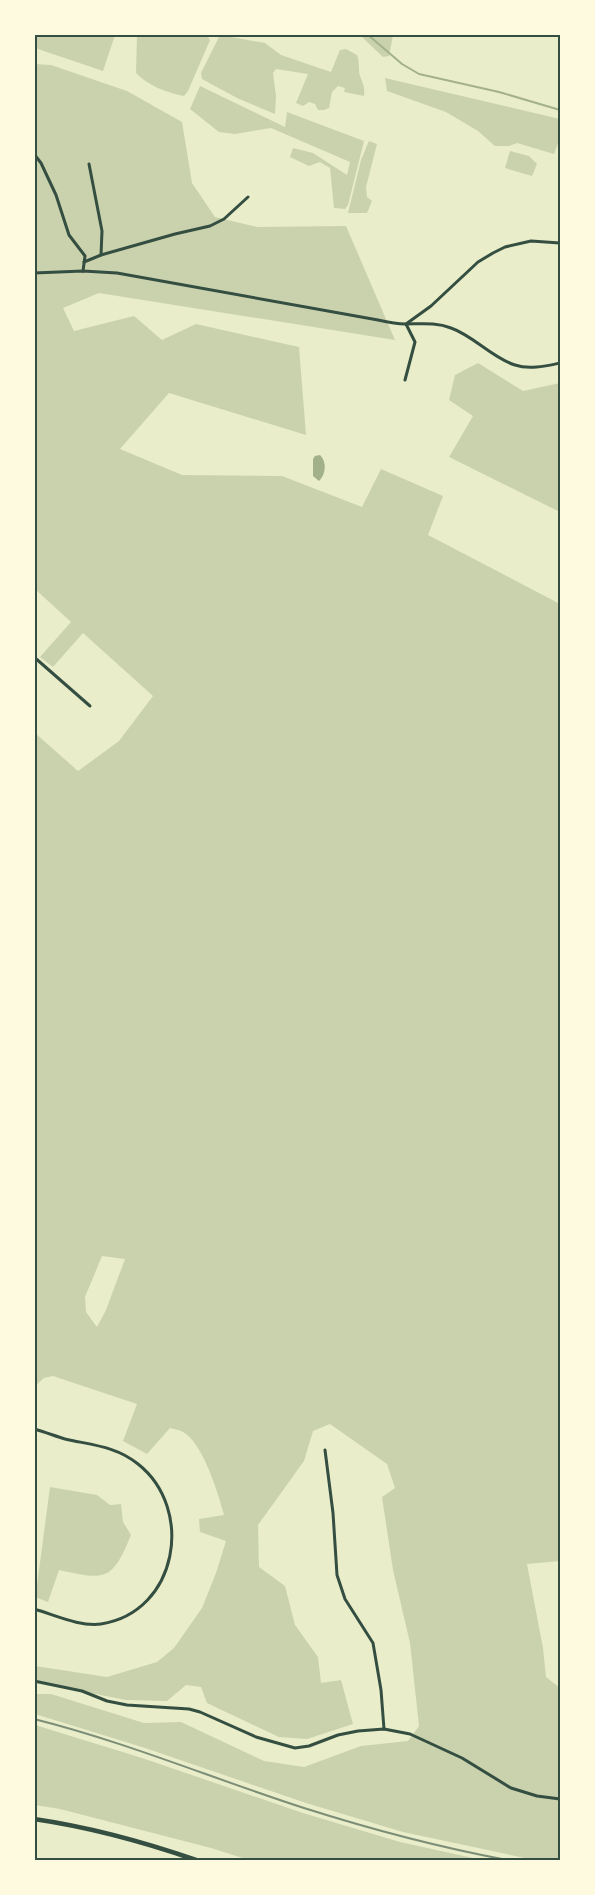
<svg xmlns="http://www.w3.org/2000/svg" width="595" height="1895" font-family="'Work Sans',sans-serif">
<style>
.green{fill:#cad2ad;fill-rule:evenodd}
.water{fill:#a3b18a}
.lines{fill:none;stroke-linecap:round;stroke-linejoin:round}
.stream{stroke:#a3b18a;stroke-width:2}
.minor{stroke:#344e41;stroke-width:3}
.primary{stroke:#344e41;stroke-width:4.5}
.rail{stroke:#7c8e77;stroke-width:2}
.neatline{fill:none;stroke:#344e41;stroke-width:2}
</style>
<rect width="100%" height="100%" fill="#e9edc9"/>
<g class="green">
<path d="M35 34H115V35L103 71 35 48Z"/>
<path d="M206 34 210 40 188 91 184 96C167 93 147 85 136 73L137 35Z"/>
<path d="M220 35 265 43 281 55 331 72 340 50 346 49 357 55C360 62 358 69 360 76 363 84 365 87 364 96L344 92 345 88 338 86 332 92 329 108 324 110H318L315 104 309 102 303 106 296 103 308 74 276 69 273 73 276 96 275 114 237 98 202 79 201 73Z"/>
<path d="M360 35H393L389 56 383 57Z"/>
<path d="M35 64 51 65 127 91 182 122 192 183 215 217 257 227 346 226 395 340 99 293 63 308 74 331 134 316 162 340 196 324 299 347 306 435 169 393 120 449 182 475 282 476 362 507 381 469 443 496 428 535 560 604V1561L527 1564 543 1648 546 1677 560 1688V1860H534L403 1832 306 1803 145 1748 35 1714V1694H51L144 1723 181 1722 264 1761 304 1767 361 1746 408 1741 419 1726 410 1643 393 1570 382 1497 395 1488 387 1464 330 1424 313 1431 304 1461 258 1525 259 1567 285 1586 295 1625 318 1657 321 1683 341 1680 353 1724 307 1739 279 1737 207 1703 201 1687 186 1685 167 1701 126 1700 35 1682V1666L107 1677 157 1662 174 1648 202 1608 216 1573 226 1541 200 1532 199 1519 224 1515C218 1493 203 1443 183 1432 180 1430 174 1429 170 1428L147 1454 123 1441 137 1404 53 1376 44 1378 35 1386V733L78 771 119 741 153 696 83 633 53 667 40 657 71 622 35 589ZM102 1256 125 1259 106 1310 97 1327 86 1312 85 1297Z"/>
<path d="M385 78 560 119V138L554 154 517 143 509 146H495L478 131 446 112 387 91Z"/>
<path d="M200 86 285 127 287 112 364 141 348 205 345 209 334 208 330 168 320 162 309 166 290 157 293 148 313 153 347 175 350 162 271 128 235 134 219 132 190 109Z"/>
<path d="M369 141 377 144 366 187 367 197 372 201 367 213H348L361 160Z"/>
<path d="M510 151 529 156 537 164 532 176 505 168Z"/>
<path d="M478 363 523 391 560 383V512L449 457 473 416 449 400 455 375Z"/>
<path d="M50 1487 97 1495 110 1505 121 1504 123 1522 131 1535C112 1582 105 1580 59 1570L48 1602 35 1597 34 1585H37Z"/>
<path d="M35 1725 142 1758 303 1813 400 1842 482 1860H249L211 1848 60 1809 35 1805Z"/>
</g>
<path class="water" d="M320 455C327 462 326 474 319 481L313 476V459L315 456Z"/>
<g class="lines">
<path class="stream" d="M367 34 402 64 419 74 499 92 560 110"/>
<g class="minor">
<path d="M34 154 41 163 56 195 69 235 85 256 83 271"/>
<path d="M89 164 102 231 101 255"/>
<path d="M84 262 101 255 175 234 210 226 224 219 248 197"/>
<path d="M34 273 83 271 117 273 378 320C387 322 396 324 405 324 421 324 436 322 451 328 474 336 492 358 515 365 529 370 546 366 560 363"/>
<path d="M405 380 415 342 406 324 431 306 478 262 493 253 505 247 531 241 560 243"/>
<path d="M34 657 90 706"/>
<path d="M34 1429C45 1432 55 1436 65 1439 91 1445 116 1446 138 1464 195 1509 178 1612 101 1624 80 1627 55 1615 34 1609"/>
<path d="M325 1450 333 1513 337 1575 345 1599 373 1643 381 1690 384 1729"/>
<path d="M34 1681 82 1691 107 1701 127 1705 189 1709 200 1712 256 1737 295 1748 309 1746 338 1735 358 1731 384 1729 410 1734 462 1758 511 1788 537 1796 560 1799"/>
</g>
<path class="primary" d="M34 1819C89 1827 144 1842 196 1860"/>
<path class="rail" d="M34 1719C126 1742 214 1779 304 1808 370 1829 438 1847 507 1860"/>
</g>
<rect width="595" height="1895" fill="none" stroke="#fefae0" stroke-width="72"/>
<rect x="36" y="36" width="523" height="1823" class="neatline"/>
</svg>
